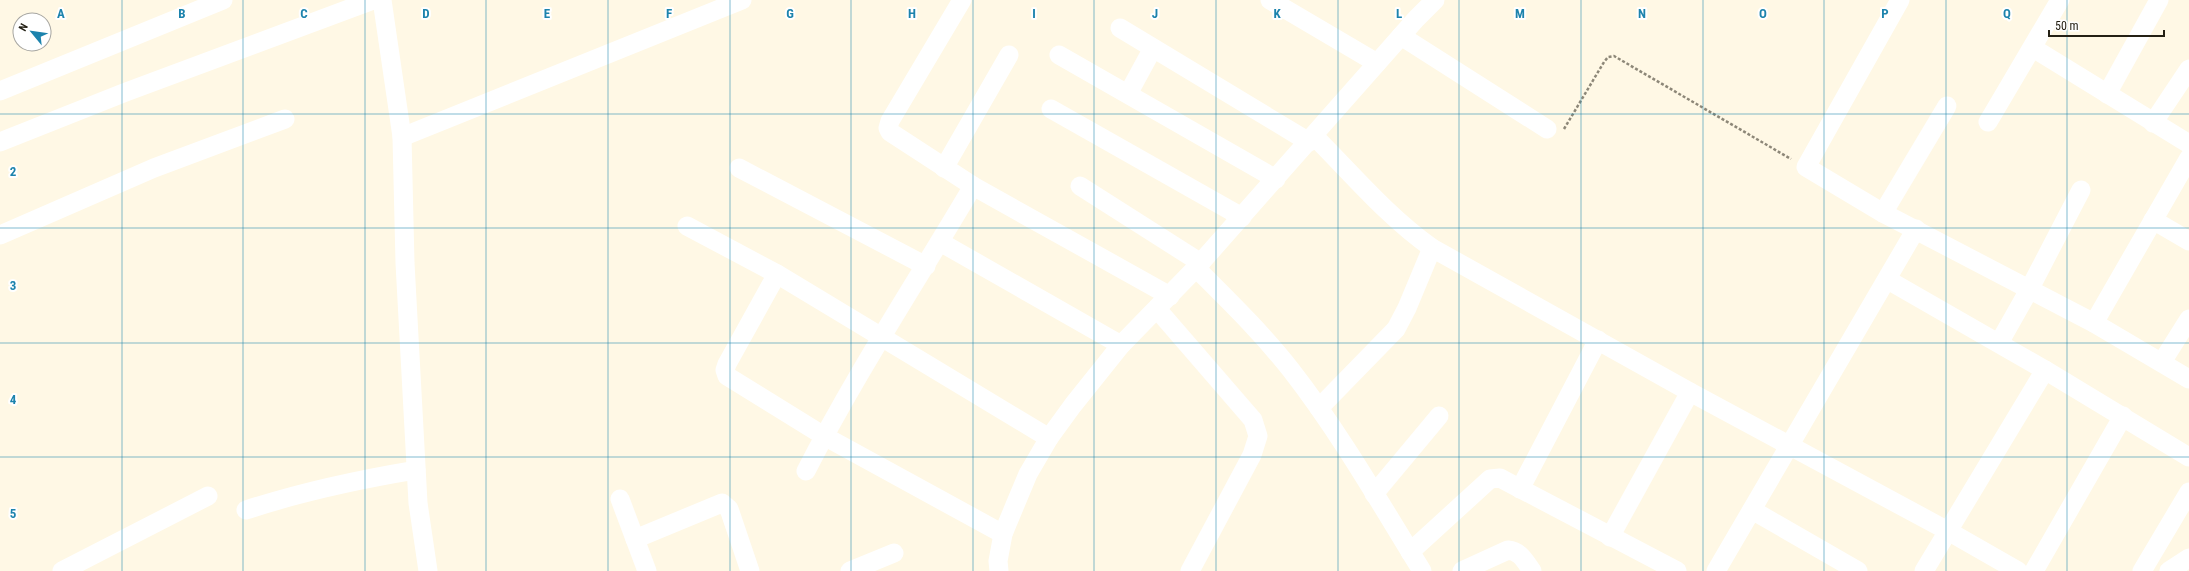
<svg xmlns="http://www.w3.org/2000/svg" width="2189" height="571" font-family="'Roboto Condensed',sans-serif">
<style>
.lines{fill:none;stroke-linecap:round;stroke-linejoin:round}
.path{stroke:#8d8778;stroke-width:2.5;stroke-dasharray:3 2;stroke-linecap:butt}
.minor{stroke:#fff;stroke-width:19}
.grid{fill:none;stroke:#1c83ad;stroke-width:1;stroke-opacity:0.55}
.grid-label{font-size:13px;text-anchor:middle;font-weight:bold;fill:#1c83ad;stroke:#fff;stroke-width:4;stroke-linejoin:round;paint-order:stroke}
</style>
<rect width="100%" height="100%" fill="#fff8e5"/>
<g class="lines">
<path class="path" d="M1564 129 1604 62 1608 57 1614 56 1791 159"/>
<g class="minor">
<path d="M382 0 402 137 405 263 418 503 428 571"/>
<path d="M962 0 890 121 888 128 890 132 973 186 1170 296"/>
<path d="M1270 0 1377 63"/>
<path d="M1900 0 1806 167 1883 213 2094 323 2189 379"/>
<path d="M1120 28 1309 142"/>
<path d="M1401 36 1547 129"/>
<path d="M2033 48 2189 144"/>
<path d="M1059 55 1276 179"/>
<path d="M0 91 223 0"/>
<path d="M1128 94 1153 48"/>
<path d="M2107 94 2159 0"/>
<path d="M1051 109 1242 217"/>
<path d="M1988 122 2060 0"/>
<path d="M2153 123 2189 69"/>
<path d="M1314 136C1352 174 1388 217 1432 248L1690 392 1948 531 2018 571"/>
<path d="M402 137 742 0"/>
<path d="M0 142 126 92 373 0"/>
<path d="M739 168 926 266"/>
<path d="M944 168 1009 55"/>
<path d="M1080 186 1201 263"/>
<path d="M1883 213 1947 106"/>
<path d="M2153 220 2189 241"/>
<path d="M687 226 777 274 1049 438"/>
<path d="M0 235 154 168 285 119"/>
<path d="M940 242 1121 345"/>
<path d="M1196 268C1229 301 1262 333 1291 370 1340 433 1380 503 1422 571"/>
<path d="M777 274 727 364 725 370 727 376 824 436 1003 534"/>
<path d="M1888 280 2045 370 2189 457"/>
<path d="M1157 309 1253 420 1258 436 1252 455 1190 571"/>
<path d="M2094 323 2189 158"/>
<path d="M1999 343 2029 290 2081 190"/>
<path d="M2162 362 2189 319"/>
<path d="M1319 408 1396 329 1407 308 1432 248"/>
<path d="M806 471C856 373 917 281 973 186"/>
<path d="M1520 489 1598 340"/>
<path d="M1374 494 1439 416"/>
<path d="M620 499 647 571"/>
<path d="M246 510C304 491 356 480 416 470"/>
<path d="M1752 510 1858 571"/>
<path d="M1610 537 1690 392"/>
<path d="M635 539 722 503 729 509 750 571"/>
<path d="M1410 552 1490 479 1500 478 1677 571"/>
<path d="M62 571 208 496"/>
<path d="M850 571 894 553"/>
<path d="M999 571 998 561 1003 534 1015 505 1028 474 1049 438 1073 405 1121 345 1196 268 1416 19 1435 0"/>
<path d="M1462 571 1508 550C1520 551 1525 561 1532 571"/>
<path d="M1716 571 1916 229"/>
<path d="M1924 571 2045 370"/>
<path d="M2034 571 2123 416"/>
<path d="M2142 571 2189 492"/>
<path d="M2169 571 2189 558"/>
</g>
</g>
<path class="grid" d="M122 0V571M243 0V571M365 0V571M486 0V571M608 0V571M730 0V571M851 0V571M973 0V571M1094 0V571M1216 0V571M1338 0V571M1459 0V571M1581 0V571M1703 0V571M1824 0V571M1946 0V571M2067 0V571M0 114H2189M0 228H2189M0 343H2189M0 457H2189"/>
<g class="grid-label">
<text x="61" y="18">A</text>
<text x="182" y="18">B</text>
<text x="304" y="18">C</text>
<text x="426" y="18">D</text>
<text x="547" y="18">E</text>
<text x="669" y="18">F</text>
<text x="790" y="18">G</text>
<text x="912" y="18">H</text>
<text x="1034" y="18">I</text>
<text x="1155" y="18">J</text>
<text x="1277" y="18">K</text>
<text x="1399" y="18">L</text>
<text x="1520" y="18">M</text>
<text x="1642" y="18">N</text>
<text x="1763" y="18">O</text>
<text x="1885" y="18">P</text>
<text x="2007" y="18">Q</text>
<text x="13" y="176">2</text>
<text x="13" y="290">3</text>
<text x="13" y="404">4</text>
<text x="13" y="518">5</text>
</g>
<g transform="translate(32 32) rotate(299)"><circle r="19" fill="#ffffff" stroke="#a7a6a1"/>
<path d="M0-3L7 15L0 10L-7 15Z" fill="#1c83ad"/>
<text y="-6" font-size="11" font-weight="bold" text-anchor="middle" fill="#242014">N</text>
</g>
<path d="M2049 30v6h115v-6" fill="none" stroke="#242014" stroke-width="2"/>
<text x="2055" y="30" font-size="12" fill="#242014" stroke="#ffffff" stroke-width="3" paint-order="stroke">50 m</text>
</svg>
